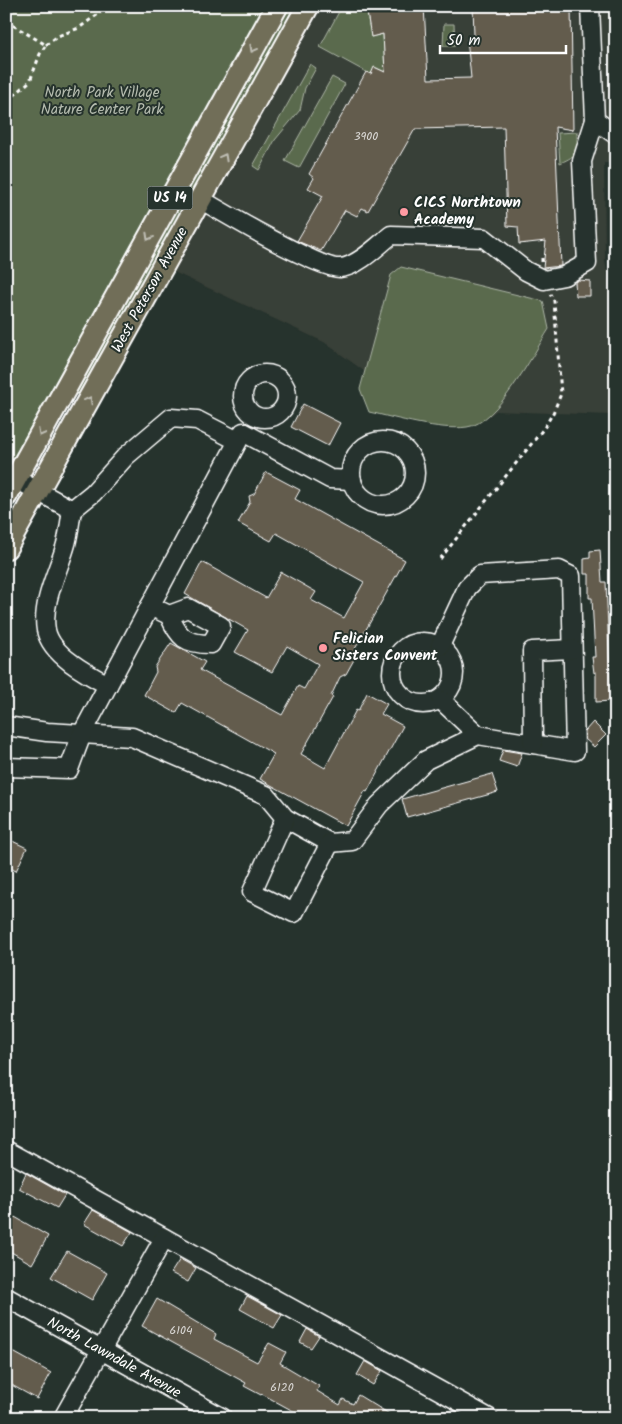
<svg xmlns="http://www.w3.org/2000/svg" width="622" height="1424" font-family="Kalam,sans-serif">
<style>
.built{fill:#393f37}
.green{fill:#5a6b4e;stroke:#acb5a6}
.building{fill:#645c4e;stroke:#fff}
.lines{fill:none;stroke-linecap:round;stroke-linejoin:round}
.minor-casing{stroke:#fff;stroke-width:21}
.major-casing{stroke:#fff;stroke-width:25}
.path{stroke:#fff;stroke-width:3;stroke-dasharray:4 4;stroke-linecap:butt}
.minor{stroke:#26332d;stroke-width:18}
.major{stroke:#716e59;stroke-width:21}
.oneway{stroke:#bfbeb4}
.poi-dot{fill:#ff9aa2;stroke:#26332d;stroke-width:2}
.labels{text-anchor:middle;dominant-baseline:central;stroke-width:4;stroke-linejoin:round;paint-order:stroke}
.number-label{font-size:12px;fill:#d8d6d3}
.shield{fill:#26332d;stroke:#bec2c0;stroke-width:1}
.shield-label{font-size:14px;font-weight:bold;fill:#fff}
.park-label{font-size:15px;fill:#b5bcaf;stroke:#26332d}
.poi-label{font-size:15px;font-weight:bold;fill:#fff;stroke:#26332d;text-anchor:start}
.street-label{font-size:15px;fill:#fff;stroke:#26332d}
</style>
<rect width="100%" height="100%" fill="#26332d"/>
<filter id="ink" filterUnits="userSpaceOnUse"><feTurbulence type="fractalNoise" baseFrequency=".02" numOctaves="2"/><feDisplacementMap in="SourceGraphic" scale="10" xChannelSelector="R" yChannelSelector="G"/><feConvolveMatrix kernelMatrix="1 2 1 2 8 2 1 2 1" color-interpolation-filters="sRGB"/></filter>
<g filter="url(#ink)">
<path class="built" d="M321 6H616V163H604L605 261 609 282 613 415 496 411 481 422 470 427 459 428 419 422 369 412 360 389 364 371 324 342 172 271 308 25Z"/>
<g class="green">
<path d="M6 6H264L6 471Z"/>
<path d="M288 6H296L80 396 76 394 88 366Z"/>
<path d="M342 6H366L371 37 383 34 385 72 375 67 371 74 366 72 320 47Z"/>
<path d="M444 24H454L455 46H443Z"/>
<path d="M310 64 316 68 305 88 300 110 275 140 259 170 253 166Z"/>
<path d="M332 77 345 84 299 168 285 161Z"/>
<path d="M577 132C577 152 579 155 560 163L558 133Z"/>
<path d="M401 267 543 301 549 329C533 354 497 424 467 427 440 431 396 418 369 412L360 389 391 275Z"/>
</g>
<g class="building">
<path d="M366 6H424L428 79 471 78 467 39 474 35 473 6H571L573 130 555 127 561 266 543 268 546 241 519 244 518 227 507 226 504 127 415 129 368 211 362 208 357 216 345 210 321 251 297 241 323 196 308 188 314 178 309 174 366 72 371 74 374 67 385 72 383 34 371 37Z"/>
<path d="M578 280 590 281V296H576L575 282Z"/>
<path d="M303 404 340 423 328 446 291 427Z"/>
<path d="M266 472 300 490 295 499 405 560 355 649 356 656 346 674 340 677 331 696 333 697 301 754 325 768 356 710 358 711 367 693 387 704 381 714 403 726 367 792 365 791 346 826 260 779 274 754 182 703 176 713 144 695 156 672 155 667 171 643 205 662 200 670 282 715 298 686 304 689 318 664 287 646 272 672 235 652 248 630 185 594 202 562 266 598 281 572 316 592 311 600 344 618 364 582 276 533 271 541 238 523 250 502 249 496 254 494Z"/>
<path d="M600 550 602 582H606L611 701 596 702V672L594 673 592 657H595L592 598H589V574H584V559L590 558V551Z"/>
<path d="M593 722 606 735 594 747 585 739V731Z"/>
<path d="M503 750 522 753 517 767 499 761Z"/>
<path d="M492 774 498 792 407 817 402 799Z"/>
<path d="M6 838 27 848 16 871 6 866Z"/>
<path d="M26 1173 65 1195 57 1208 19 1188Z"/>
<path d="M93 1210 132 1232 123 1246 84 1224Z"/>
<path d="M6 1212 48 1236 32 1264 6 1249Z"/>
<path d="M67 1251 107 1273 92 1300 51 1277Z"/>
<path d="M180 1259 196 1268 188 1282 171 1273Z"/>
<path d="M247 1296 282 1315 274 1328 240 1309Z"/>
<path d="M157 1299 216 1334 214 1339 257 1362 269 1343 286 1352 280 1363 319 1386 317 1391 340 1405 343 1399 353 1404 358 1395 396 1418H306L262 1394 261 1395 244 1386 246 1383 142 1326Z"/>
<path d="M307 1329 319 1336 311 1348 300 1342Z"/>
<path d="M6 1348 51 1373 37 1399 6 1382Z"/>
<path d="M365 1361 382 1371 373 1385 357 1375Z"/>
</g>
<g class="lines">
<defs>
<g id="minor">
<path d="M595 120 616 135"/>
<path d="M200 199C222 212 321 270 340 268 357 267 379 245 391 235L484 238 526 271 544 280 564 276 587 263 582 161 595 120 590 6"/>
<circle cx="265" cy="396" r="22"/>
<path d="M243 432 330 479 352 480"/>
<circle cx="383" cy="473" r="32"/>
<path d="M72 510C70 521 69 533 66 544 59 570 41 602 46 630 51 655 87 674 108 685"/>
<path d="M150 606 169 615 188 608 221 626 211 644C185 644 179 638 169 615"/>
<circle cx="423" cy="673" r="31"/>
<path d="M441 700 478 735"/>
<path d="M6 726 47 732 132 737 266 795 285 818 330 843 352 841 379 805 426 760 478 735 575 751 571 576 559 570 480 575 467 588 440 646"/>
<path d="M533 744 532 651 572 649"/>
<path d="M6 767 69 769 82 734 238 441 197 420 171 418 126 456 93 493 72 510 16 479"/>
<path d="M285 818 252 892 294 913 330 843"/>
<path d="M6 1150 489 1418"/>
<path d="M6 1297 223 1418"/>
<path d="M63 1418 164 1238"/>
</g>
<g id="major">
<path d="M6 496 277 6"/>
<path d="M6 548 308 6"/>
</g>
</defs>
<use href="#minor" class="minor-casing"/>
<use href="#major" class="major-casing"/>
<g class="path">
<path d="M6 21 46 45 40 54 30 81 6 103"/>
<path d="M46 45 58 36 79 28 109 6"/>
<path d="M542 262V255"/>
<path d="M440 559 544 428 553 413 561 394 554 301 550 294"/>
</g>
<use href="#minor" class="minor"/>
<use href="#major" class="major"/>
</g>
<defs><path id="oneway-chevron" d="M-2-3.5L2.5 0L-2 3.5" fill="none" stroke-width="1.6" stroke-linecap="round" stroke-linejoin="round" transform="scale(1.25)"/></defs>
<g class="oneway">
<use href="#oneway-chevron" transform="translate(253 49) rotate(119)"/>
<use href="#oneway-chevron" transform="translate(224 157) rotate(-61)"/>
<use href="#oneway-chevron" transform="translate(149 237) rotate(119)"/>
<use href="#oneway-chevron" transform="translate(89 400) rotate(-61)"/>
<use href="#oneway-chevron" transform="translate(41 433) rotate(119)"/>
</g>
</g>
<g class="poi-dot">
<circle cx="404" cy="212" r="5"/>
<circle cx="323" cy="648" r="5"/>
</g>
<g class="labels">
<g class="number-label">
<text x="366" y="136">3900</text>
<text x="181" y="1330">6104</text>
<text x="282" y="1387">6120</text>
</g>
<rect class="shield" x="147.5" y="186.5" width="45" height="23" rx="4"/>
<g class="shield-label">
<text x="170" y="198">US 14</text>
</g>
<g class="park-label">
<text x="102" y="93">North Park Village<tspan x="102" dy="17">Nature Center Park</tspan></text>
</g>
<g class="poi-label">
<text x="414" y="203">CICS Northtown<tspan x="414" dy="17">Academy</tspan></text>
<text x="333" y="639">Felician<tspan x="333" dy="17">Sisters Convent</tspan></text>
</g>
<g class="street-label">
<text transform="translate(150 290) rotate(-61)">West Peterson Avenue</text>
<text transform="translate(114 1358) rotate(29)">North Lawndale Avenue</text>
</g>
</g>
<rect width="622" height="1424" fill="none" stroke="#26332d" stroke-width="25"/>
<rect x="12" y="12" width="597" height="1399" fill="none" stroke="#fff" stroke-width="2" filter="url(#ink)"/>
<path d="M440 45v8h126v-8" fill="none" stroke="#ffffff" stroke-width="2.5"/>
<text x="447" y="45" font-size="15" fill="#ffffff" stroke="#26332d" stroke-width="4" paint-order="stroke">50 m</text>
</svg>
